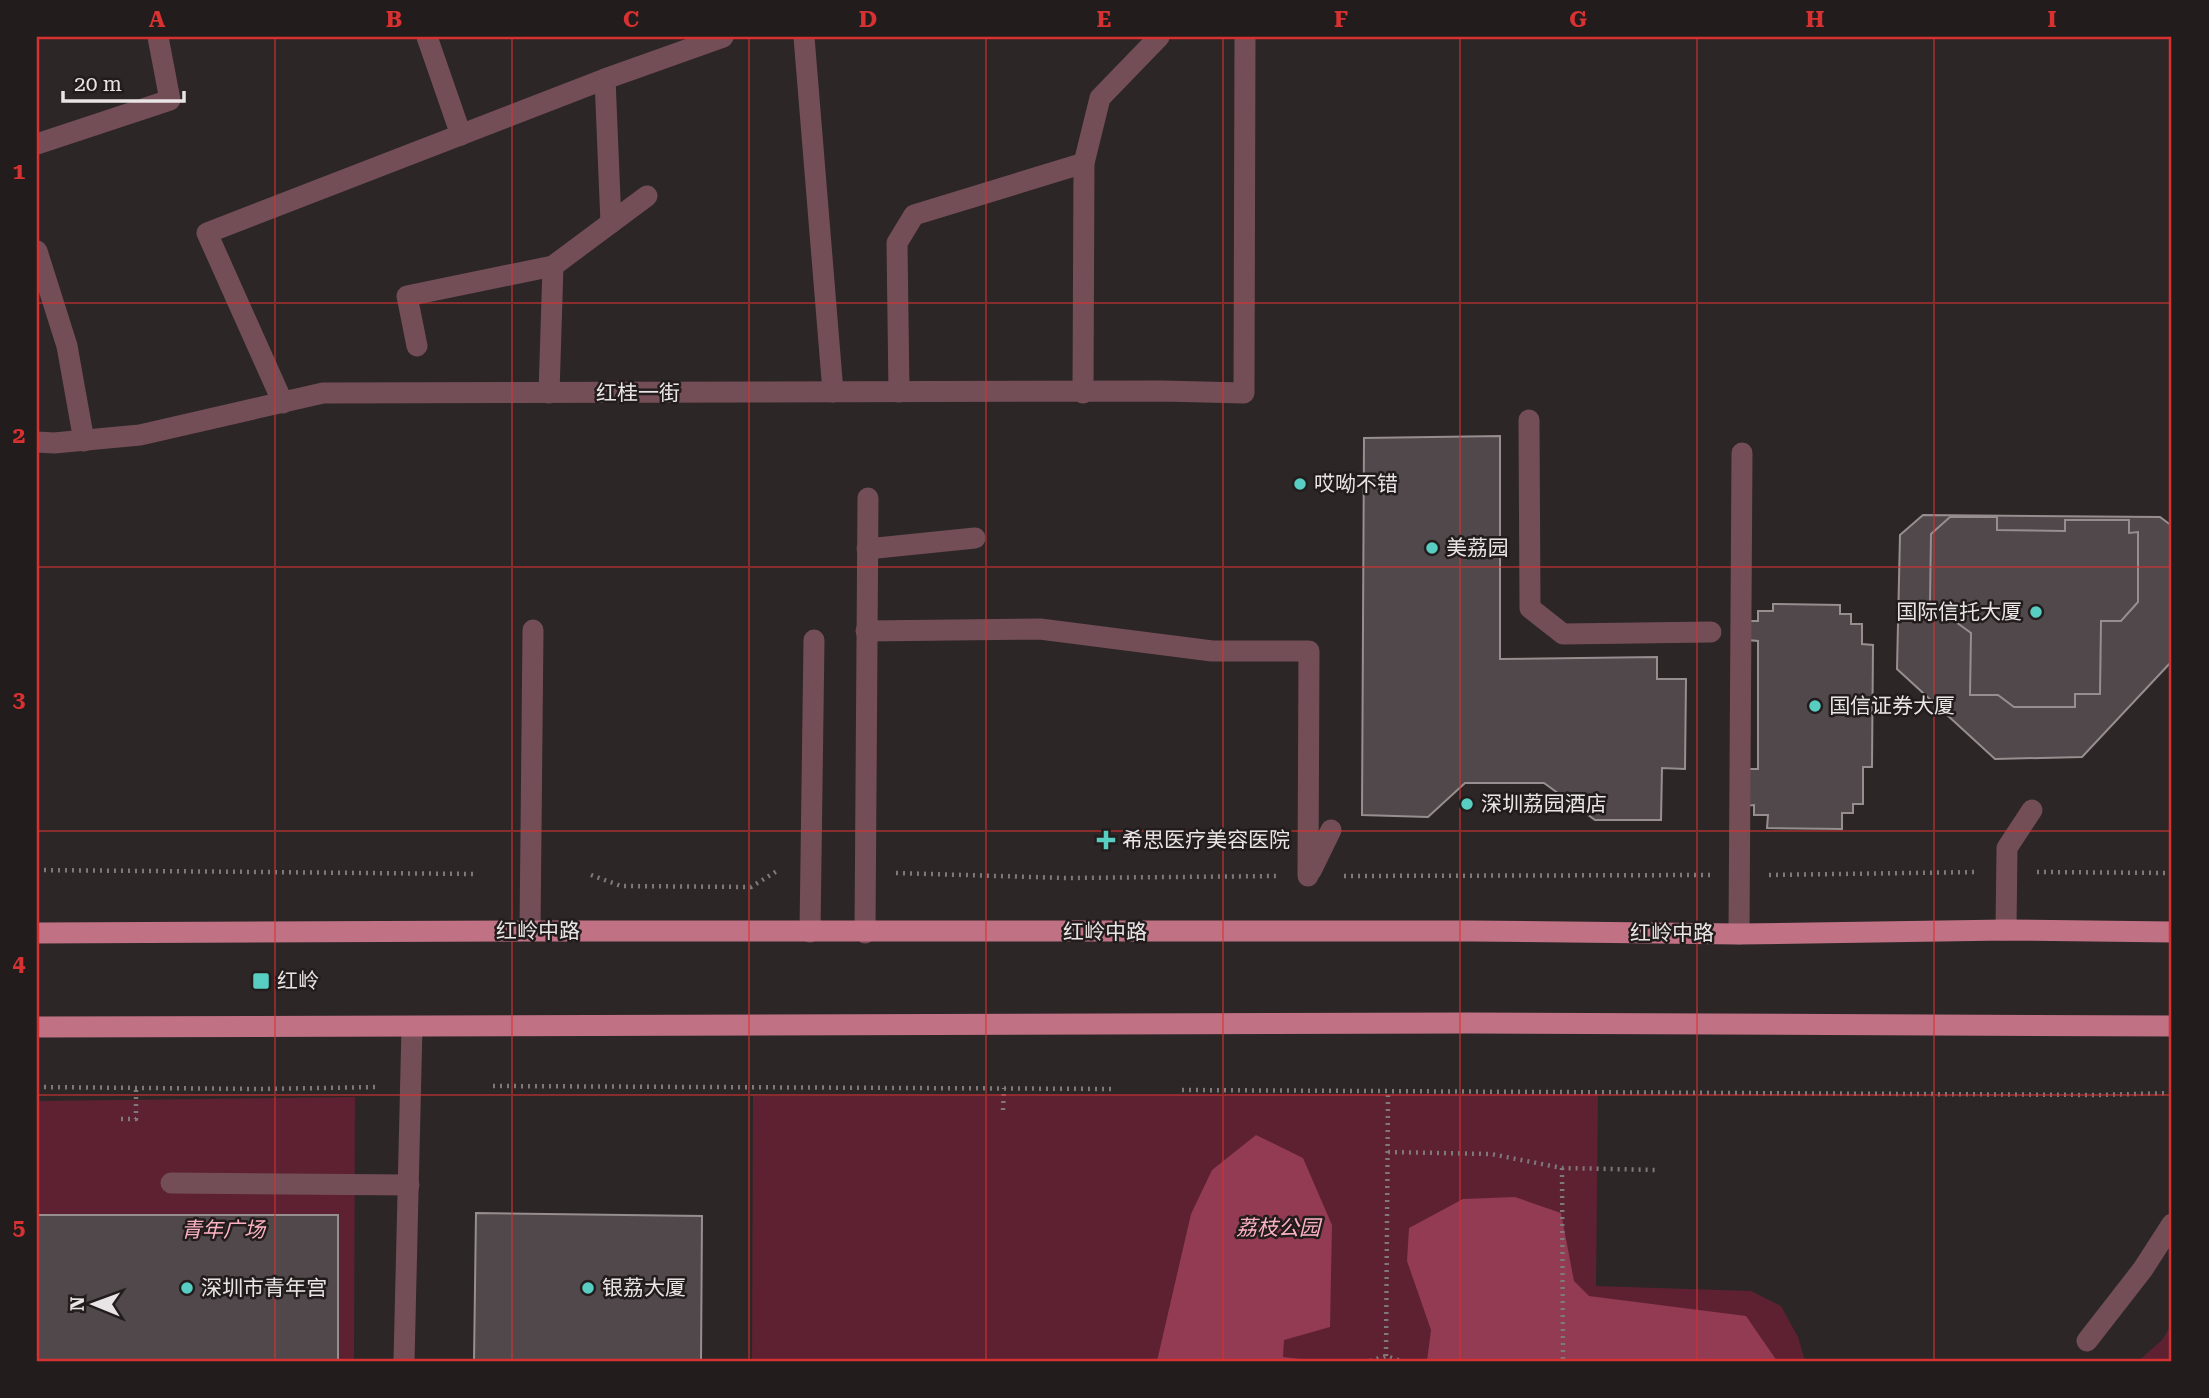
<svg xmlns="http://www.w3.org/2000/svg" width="2209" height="1398" font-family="'Roboto Serif','Noto Sans SC',serif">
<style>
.green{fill:#5d2132}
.forest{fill:#923b53}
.building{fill:#50484a;stroke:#978e90;stroke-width:2}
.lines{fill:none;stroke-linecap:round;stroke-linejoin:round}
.path{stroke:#7f797a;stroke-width:4.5;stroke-dasharray:2 5;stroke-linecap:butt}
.minor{stroke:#744e56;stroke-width:21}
.major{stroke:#c07183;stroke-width:21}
.grid{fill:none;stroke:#d73131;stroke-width:2;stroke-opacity:0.55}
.poi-dot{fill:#57cec1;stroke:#221c1d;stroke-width:2.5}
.labels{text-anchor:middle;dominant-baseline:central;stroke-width:5;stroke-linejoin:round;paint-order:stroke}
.street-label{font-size:21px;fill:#e9e4e5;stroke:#221c1d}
.poi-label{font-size:21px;fill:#e9e4e5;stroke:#221c1d;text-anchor:start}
.park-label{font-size:21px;font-style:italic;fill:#fdb2c2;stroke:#221c1d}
.neatline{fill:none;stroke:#d73131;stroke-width:2.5}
.grid-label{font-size:23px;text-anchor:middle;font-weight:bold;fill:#d73131}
</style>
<rect width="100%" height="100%" fill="#2c2627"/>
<g class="green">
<path d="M1598 1094 1596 1286 1751 1291 1781 1306 1798 1337 1805 1361H752L753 1096Z"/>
<path d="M355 1097 354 1361H37V1101Z"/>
<path d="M2172 1324V1361H2138L2162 1340Z"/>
</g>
<g class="forest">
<path d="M1256 1135 1303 1158 1332 1225 1330 1327 1284 1340 1283 1357 1317 1361H1157L1191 1214 1212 1170Z"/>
<path d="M1515 1197 1561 1213 1574 1281 1589 1296 1746 1316 1777 1361H1427L1431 1330 1407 1261 1409 1228 1463 1199Z"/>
</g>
<g class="building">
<path d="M1500 436V659L1657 657V679H1686L1685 769 1662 768 1661 820H1595L1544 783H1465L1428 817 1362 815 1364 438Z"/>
<path d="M1923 515 2160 517 2172 526V661L2082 757 1995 759 1897 669 1900 535Z"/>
<path d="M1950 517H1997V530L2065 531V520H2129V533L2138 532V602L2121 621H2101L2100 694H2075V707H2014L1998 695H1970L1971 633 1930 603 1931 534Z"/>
<path d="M1773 604 1840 605V614H1851V624H1862V644L1873 645 1872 767H1863V804H1853V813H1842V829L1767 828 1768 815H1754V805L1744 806V769H1758V641L1747 640V621H1758V611H1773Z"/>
<path d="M476 1213 702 1216 701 1361H474Z"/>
<rect x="37" y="1215" width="301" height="146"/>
</g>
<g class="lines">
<g class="path">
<path d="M37 870 476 874"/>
<path d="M2037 872 2172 873"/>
<path d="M896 873 1066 878 1279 876"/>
<path d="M591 875 621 886 751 887 777 871"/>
<path d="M1769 875 1977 872"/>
<path d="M1344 876 1710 875"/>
<path d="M493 1086 1115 1089"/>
<path d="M37 1087 260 1089 379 1087"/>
<path d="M1182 1090 2098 1095 2172 1093"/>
<path d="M1003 1110 1004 1088"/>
<path d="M121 1119H136V1088"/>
<path d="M1388 1152 1491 1154 1562 1168 1658 1170"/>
<path d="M1562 1168 1563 1361"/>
<path d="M1386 1356 1388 1093"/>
<path d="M1370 1361 1386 1356 1401 1361"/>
</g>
<g class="minor">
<path d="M427 37 461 135"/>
<path d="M804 37 833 392"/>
<path d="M605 79 611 223"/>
<path d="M37 144 170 100 158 37"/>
<path d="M37 251 67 346 84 441"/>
<path d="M417 346 407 296 553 266 647 196"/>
<path d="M899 392 897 243 914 215 1084 163"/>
<path d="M549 393 553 266"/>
<path d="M1083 393 1084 163 1100 98 1159 37"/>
<path d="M283 403 207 233 605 79 723 37"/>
<path d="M1529 420 1530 608 1563 634 1711 632"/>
<path d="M37 442 54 443 140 435 323 393 1162 391 1244 393 1245 37"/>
<path d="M867 549 975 538"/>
<path d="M866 631 1040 629 1212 651H1309L1308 876"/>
<path d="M1311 871 1331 830"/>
<path d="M2006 930 2007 848 2032 810"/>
<path d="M530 931 533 630"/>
<path d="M810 932 814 640"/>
<path d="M865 933 868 498"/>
<path d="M1739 934 1742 453"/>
<path d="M171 1183 409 1185"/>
<path d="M2087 1341 2143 1269 2172 1224"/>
<path d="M404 1361 412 1027"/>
</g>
<g class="major">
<path d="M37 933 530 931H1471L1739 934 2006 930 2172 932"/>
<path d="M37 1027 1470 1023 2172 1026"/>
</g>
</g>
<path class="grid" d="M275 37V1361M512 37V1361M749 37V1361M986 37V1361M1223 37V1361M1460 37V1361M1697 37V1361M1934 37V1361M37 303H2172M37 567H2172M37 831H2172M37 1095H2172"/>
<g class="poi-dot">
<circle cx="1300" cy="484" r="7"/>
<circle cx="1432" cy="548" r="7"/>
<circle cx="2036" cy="612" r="7"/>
<circle cx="1815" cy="706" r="7"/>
<circle cx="1467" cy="804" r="7"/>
<path d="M1102.5 829.5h7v7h7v7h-7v7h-7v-7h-7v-7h7z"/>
<rect x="252" y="972" width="18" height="18" rx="3.5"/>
<circle cx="187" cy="1288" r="7"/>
<circle cx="588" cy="1288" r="7"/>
</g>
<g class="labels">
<g class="street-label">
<text x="638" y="393">红桂一街</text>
<text x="538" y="931">红岭中路</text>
<text x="1105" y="932">红岭中路</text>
<text x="1672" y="933">红岭中路</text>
</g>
<g class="poi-label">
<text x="1314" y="484">哎呦不错</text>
<text x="1446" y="548">美荔园</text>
<text x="2022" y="612" text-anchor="end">国际信托大厦</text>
<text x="1829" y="706">国信证券大厦</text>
<text x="1481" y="804">深圳荔园酒店</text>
<text x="1122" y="840">希思医疗美容医院</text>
<text x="277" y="981">红岭</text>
<text x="201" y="1288">深圳市青年宫</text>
<text x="602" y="1288">银荔大厦</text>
</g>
<g class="park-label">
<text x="1278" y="1228">荔枝公园</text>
<text x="223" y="1230">青年广场</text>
</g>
</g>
<rect width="2209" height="1398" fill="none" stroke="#221c1d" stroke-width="77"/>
<g transform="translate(94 1304) rotate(271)" stroke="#221c1d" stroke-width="5" paint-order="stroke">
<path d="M0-5L12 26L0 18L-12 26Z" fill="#e9e4e5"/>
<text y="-10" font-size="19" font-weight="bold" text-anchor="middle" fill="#e9e4e5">N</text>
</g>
<path d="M63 91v10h121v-10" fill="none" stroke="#e9e4e5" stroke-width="3.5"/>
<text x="74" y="91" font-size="21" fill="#e9e4e5" stroke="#221c1d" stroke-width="5" paint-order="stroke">20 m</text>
<rect x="38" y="38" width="2132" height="1322" class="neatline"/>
<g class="grid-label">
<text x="157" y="27">A</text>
<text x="394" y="27">B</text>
<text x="631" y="27">C</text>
<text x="868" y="27">D</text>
<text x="1104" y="27">E</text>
<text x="1341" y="27">F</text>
<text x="1578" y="27">G</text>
<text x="1815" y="27">H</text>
<text x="2052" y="27">I</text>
<text x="19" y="179">1</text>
<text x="19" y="443">2</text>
<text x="19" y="707">3</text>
<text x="19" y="971">4</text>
<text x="19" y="1235">5</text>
</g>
</svg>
